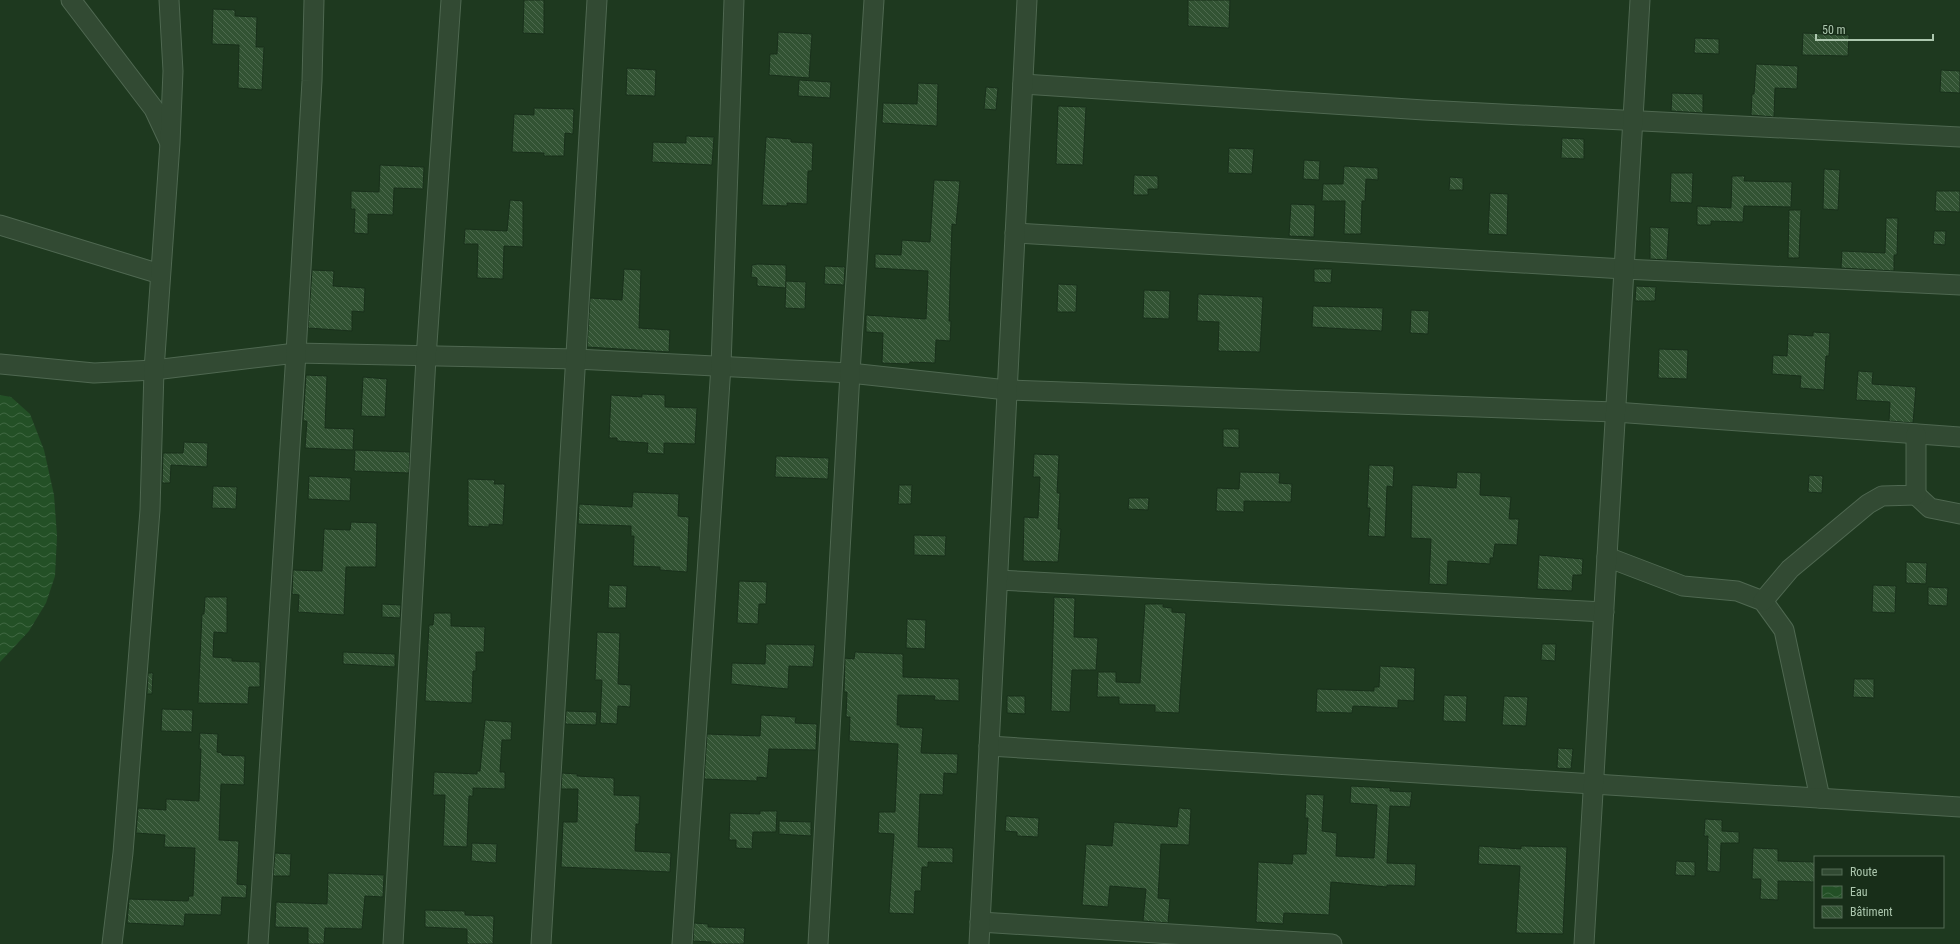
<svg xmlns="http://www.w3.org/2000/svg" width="1960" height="944" font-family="'Roboto Condensed',sans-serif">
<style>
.water{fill:url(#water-waves)}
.building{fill:url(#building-back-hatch);stroke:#19301b}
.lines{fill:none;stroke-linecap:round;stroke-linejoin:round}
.street-casing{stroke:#4f6851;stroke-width:21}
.street{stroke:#324a33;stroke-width:19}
</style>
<defs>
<pattern id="water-waves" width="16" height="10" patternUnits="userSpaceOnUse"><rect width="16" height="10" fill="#235026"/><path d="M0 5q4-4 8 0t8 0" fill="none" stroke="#406843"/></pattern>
<pattern id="building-back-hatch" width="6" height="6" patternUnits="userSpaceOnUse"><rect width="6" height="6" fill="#325333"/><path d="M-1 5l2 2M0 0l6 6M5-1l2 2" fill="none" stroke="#4d6a4e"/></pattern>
</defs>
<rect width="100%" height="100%" fill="#1e391f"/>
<path class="water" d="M0 395 11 397 30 414 44 450 54 495 57 536 55 576 46 603 29 631 0 662Z"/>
<g class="building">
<path d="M524 0H544V34L523 33Z"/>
<path d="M1188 0H1230L1229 28 1188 26Z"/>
<path d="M213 9 235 10V16L257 17 256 47H264L262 90 238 88 239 45 212 44Z"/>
<path d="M778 32 812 34 809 78 769 75 770 54H777Z"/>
<path d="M1803 33 1849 35 1848 56 1802 55Z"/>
<path d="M1695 38 1719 39V54L1694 53Z"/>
<path d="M1756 64 1798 66 1797 89 1775 88 1774 117 1751 115 1752 94H1754Z"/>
<path d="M627 68 656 70 655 96 626 95Z"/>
<path d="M1941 70 1960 71V93L1940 92Z"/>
<path d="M799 80 831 82 830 98 798 96Z"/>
<path d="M918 83 938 84 937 126 882 123 883 103 917 104Z"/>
<path d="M986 87 998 88 996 110 984 109Z"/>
<path d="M1672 93 1703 94V113L1671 111Z"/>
<path d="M1058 106 1086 107 1083 165 1056 164Z"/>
<path d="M534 108 574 109 573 134 565 133 564 156H544V153L512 152 514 114 534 115Z"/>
<path d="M686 136 714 137 712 165 652 162 653 142 686 143Z"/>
<path d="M766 137 791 139V142L813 143 812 171H808L807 204 787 203V206L762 205Z"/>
<path d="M1562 138 1584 139V159L1561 158Z"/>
<path d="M1229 148 1254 149 1252 174 1228 173Z"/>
<path d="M1304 160 1320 161 1319 180 1303 179Z"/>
<path d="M380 165 424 167 423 189 394 188 393 215 368 214V234L354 233 355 209H351V191L379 192Z"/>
<path d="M1344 166 1378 168V180L1366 179 1365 201H1362L1361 234H1344L1345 201H1322L1323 184H1343Z"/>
<path d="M1824 169 1840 170 1838 210 1823 209Z"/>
<path d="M1671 173H1693L1692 203 1670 202Z"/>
<path d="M1134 175 1158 176V189H1148V195H1133Z"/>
<path d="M1732 176H1745L1744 181 1792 182 1791 207 1744 206 1743 222 1711 221V225H1697V206L1731 208Z"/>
<path d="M1450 177 1463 178V190H1449Z"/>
<path d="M934 180 960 181 956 225 952 224 949 321H951L950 341 936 340 935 363 910 362 909 364 882 363 883 333 866 332V315L926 319 928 271 875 268V254L901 255 902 240 930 242Z"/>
<path d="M1936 191H1960V212L1935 211Z"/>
<path d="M1490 193 1508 194 1507 235 1488 234Z"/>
<path d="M510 200 523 201V247L504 246 503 279 477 278 478 244H464L465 229 507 231Z"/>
<path d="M1291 204 1315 205 1314 237 1289 236Z"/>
<path d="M1789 210H1801L1799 258H1788Z"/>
<path d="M1886 218H1898L1897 255H1894V271L1841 268 1842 251 1885 253Z"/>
<path d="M1650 227 1669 228 1667 260 1650 259Z"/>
<path d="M1934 231H1946L1945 245 1933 244Z"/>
<path d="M758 264 786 265V288L757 286V278L751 277 752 265Z"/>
<path d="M825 266 845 267 844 285 824 284Z"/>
<path d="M624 269 641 270 639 328 670 330 669 352 587 347 590 298 622 300Z"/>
<path d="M1314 269H1332L1331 283 1314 282Z"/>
<path d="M312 270 334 271 333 286 365 288 364 312 352 311V331L308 328Z"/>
<path d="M786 281 806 282 805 309 785 308Z"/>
<path d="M1058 284 1077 285 1076 312H1057Z"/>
<path d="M1636 286 1656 287 1655 301H1635Z"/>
<path d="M1144 290 1170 291 1169 319 1143 318Z"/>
<path d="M1198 294 1263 297 1260 352 1218 351 1219 322 1197 321Z"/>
<path d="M1313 306 1383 308 1382 331 1312 327Z"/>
<path d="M1411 310 1429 311 1428 334 1410 333Z"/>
<path d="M1813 332 1830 333 1829 356H1826L1824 390 1800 388 1801 376 1772 374 1773 355 1787 356 1788 334 1813 336Z"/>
<path d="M1659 349 1688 350 1687 379 1658 378Z"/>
<path d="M1858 371 1873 372 1872 384 1916 387 1913 423 1889 421 1890 402 1856 400Z"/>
<path d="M306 375 327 376 325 428 354 429 353 450 305 448 307 421H303Z"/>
<path d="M363 377 387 379 385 417 361 416Z"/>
<path d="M642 394 665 395V407L697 408 695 444 664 443V454L647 453 648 443 617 441V438H609L611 395 642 397Z"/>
<path d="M1223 429H1239V448L1223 447Z"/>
<path d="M184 442 208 443 207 467 171 465 170 483H162L163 453H183Z"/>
<path d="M355 450 410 452 409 473 354 471Z"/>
<path d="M1034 454 1059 455 1057 493H1060L1058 529H1061L1058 562 1023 561 1024 517 1038 518 1040 477H1033Z"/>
<path d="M776 456 829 458 828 479 775 477Z"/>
<path d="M1369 465 1394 466 1393 487 1387 486 1385 537 1368 536 1370 508H1367Z"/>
<path d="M1240 472 1280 473 1279 483 1292 484 1291 502 1244 501V512L1216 511 1217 488 1239 489Z"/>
<path d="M1457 472 1481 473 1480 495 1511 497 1509 519H1519L1517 545 1495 544 1493 558H1490V564L1448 561 1447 585 1429 584 1431 539 1411 538 1412 485 1456 488Z"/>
<path d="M1809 475 1823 476 1822 493 1808 492Z"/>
<path d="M309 476 351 478 350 501 308 499Z"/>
<path d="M468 479 495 480 494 484H505L503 525 489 524V527L468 526Z"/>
<path d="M899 485H912L911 504H898Z"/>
<path d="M213 486 237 487 236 509 212 508Z"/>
<path d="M633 492 679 494 678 516 689 517 687 572 660 570V567L633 566 634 536H631V526L578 524 579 504 632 507Z"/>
<path d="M1129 498H1149L1148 510 1128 509Z"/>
<path d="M351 522 377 523 376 567H346L344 615 298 612 299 595 292 594 293 570 322 571 324 529 350 530Z"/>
<path d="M914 535 946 536 945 556 914 555Z"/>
<path d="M1539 555 1583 559 1582 575H1573L1572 591 1537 589Z"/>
<path d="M1906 562 1927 563 1926 584 1906 583Z"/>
<path d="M739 581 767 582 766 604H759L758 624 737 623Z"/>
<path d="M609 585 627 586 626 608H608Z"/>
<path d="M1873 585 1896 586 1895 613 1872 612Z"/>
<path d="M1928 587 1948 588 1947 606 1928 605Z"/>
<path d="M205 597H227V633L214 632 213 657 232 658V661L260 662V687H249L248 704 198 703 202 614H204Z"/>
<path d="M1054 597 1075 598 1074 637 1098 638 1096 670H1072L1070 712 1051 711Z"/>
<path d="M382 604 401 605 400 618 382 617Z"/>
<path d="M1145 604H1163V607L1172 608V612L1186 613 1179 713 1155 712V705L1119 704V697H1097L1098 672H1116V682L1140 683Z"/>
<path d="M434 613H451V626L485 627 484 652H476V671H473L472 703 425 701 429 625H433Z"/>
<path d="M907 619 926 620 925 649 906 648Z"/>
<path d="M597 632 620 633 618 684 631 685 630 707 618 706 617 724 600 723 602 680H595Z"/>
<path d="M766 644 815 645 813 667 789 666 788 689 731 684 732 663 765 664Z"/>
<path d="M1542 644H1556L1555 661 1541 660Z"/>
<path d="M343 652 395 654V667L343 664Z"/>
<path d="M855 652 903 654V677L959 679V701L934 700 935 696 898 695 897 725H900V727L923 728 921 753 958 754 957 774 944 773 943 795 920 794 918 847 953 848V863L928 862V867H922L921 891H915L914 914 889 913 894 834 878 833 879 812H895L898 744 849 741 850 717H846L847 692H844L845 658 854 659Z"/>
<path d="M1380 666 1415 668 1414 701 1398 700V708L1353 706 1352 713 1316 712 1317 689 1374 691V687H1379Z"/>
<path d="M148 673H153L152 694H147Z"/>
<path d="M1854 679H1874V698L1853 697Z"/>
<path d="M1444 695 1467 696 1466 722 1443 721Z"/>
<path d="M1007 696H1025V714L1007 713Z"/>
<path d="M1504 696 1528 697 1526 726 1502 725Z"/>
<path d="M162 709 193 710 192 732 161 731Z"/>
<path d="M566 711 597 712 596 725 565 724Z"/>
<path d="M761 715 796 717 795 723 817 724 816 750 769 749 767 778 757 777V781L704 779 707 734 760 736Z"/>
<path d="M485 720 512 722 511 740H502L500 772H505V789L473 788V796H469L467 847 443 846 445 795H433L434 772 477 774V771H480Z"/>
<path d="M200 733 218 734 217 752 222 753V755L245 756 244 785 221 784 219 840 239 841 237 884 247 885 246 898 222 897 221 915 185 914 184 926 127 923 129 899 188 901 189 896H193L195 848 164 847 165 835 136 833 138 808 166 810V799L199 801 201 749H199Z"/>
<path d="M1558 748 1573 749 1571 769 1557 768Z"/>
<path d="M562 773 577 774V776L614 778V795L640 796 639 824H636L635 851 671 853 670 872 561 867 563 822H577L578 789H561Z"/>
<path d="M1351 786 1390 788V791L1412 792 1410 807 1390 806 1387 863 1416 864 1415 886 1387 885V887L1331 882 1329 915 1284 913 1283 924 1256 922 1258 862 1292 864 1293 854H1306L1308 818H1305L1306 794 1324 795 1322 831 1337 833 1336 856 1374 858 1377 805 1350 803Z"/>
<path d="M1179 808 1191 809 1189 845 1161 844 1158 898 1170 899 1168 923 1143 921 1146 889 1110 886 1108 907 1082 905 1086 844 1112 846 1114 822 1177 827Z"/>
<path d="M760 811H777L776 832H753L752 849 736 848V840H729L730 813 760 814Z"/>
<path d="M1006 816 1039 818 1038 837 1017 836V832L1005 831Z"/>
<path d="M1705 819 1722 820V831L1739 832V843H1721L1720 872 1707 871 1708 836H1704Z"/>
<path d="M779 821 811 822V836L779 834Z"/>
<path d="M472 843 497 844 496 863 471 861Z"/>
<path d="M1479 846 1521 849V846L1567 847 1563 934 1516 933 1520 866 1478 864Z"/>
<path d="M1753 848 1778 849V861L1815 862V882L1778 881V900L1760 899 1761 879H1752Z"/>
<path d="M275 853 291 854 290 876H273Z"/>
<path d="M1676 861 1695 862V876L1675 875Z"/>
<path d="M328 873 384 875 383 897 365 896 362 929 325 928 324 944H308V928L275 927 276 902 327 904Z"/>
<path d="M425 910 465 911V915L494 916 493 944H467V929L425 927Z"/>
<path d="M694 923 708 924V927L745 928 744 944H711V942L693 941Z"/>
</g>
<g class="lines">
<defs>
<g id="street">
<path d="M71 0 154 109 169 141"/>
<path d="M1023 84 1424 110 1960 137"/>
<path d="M0 225 160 274"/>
<path d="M1015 233 1624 269 1960 285"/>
<path d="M0 364 94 373 154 370 296 353 576 359 850 373 1007 390 1615 412 1960 437"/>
<path d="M1916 495 1930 508 1960 514"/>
<path d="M1607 557 1683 586 1737 591 1763 601 1784 630 1820 798"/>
<path d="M998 580 1604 612"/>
<path d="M1763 601 1790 569 1868 504 1882 496 1916 495V434"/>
<path d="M989 746 1960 807"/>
<path d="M980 922 1332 944"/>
<path d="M112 944 123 853 150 510 154 370 170 143 173 71 169 0"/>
<path d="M258 944 296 353 312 81 314 0"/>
<path d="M393 944 426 358 451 0"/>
<path d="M541 944 597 0"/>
<path d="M682 944 721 366 734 0"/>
<path d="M818 944 850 373 874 0"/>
<path d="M979 944 1027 0"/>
<path d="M1584 944 1640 0"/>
</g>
</defs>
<use href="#street" class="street-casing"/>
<use href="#street" class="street"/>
</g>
<rect x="1814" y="856" width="130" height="72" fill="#182e19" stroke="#536b55"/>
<rect x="1822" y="869" width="20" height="6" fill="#324a33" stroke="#536b55"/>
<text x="1850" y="876" font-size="12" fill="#acc7ae">Route</text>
<rect x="1822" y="886" width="20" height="12" fill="url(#water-waves)" stroke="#536b55"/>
<text x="1850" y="896" font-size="12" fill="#acc7ae">Eau</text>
<rect x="1822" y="906" width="20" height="12" fill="url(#building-back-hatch)" stroke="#536b55"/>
<text x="1850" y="916" font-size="12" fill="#acc7ae">Bâtiment</text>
<path d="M1816 34v6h117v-6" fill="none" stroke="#acc7ae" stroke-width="2"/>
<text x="1822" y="34" font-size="12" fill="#acc7ae" stroke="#182e19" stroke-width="3" paint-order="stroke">50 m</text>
</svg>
